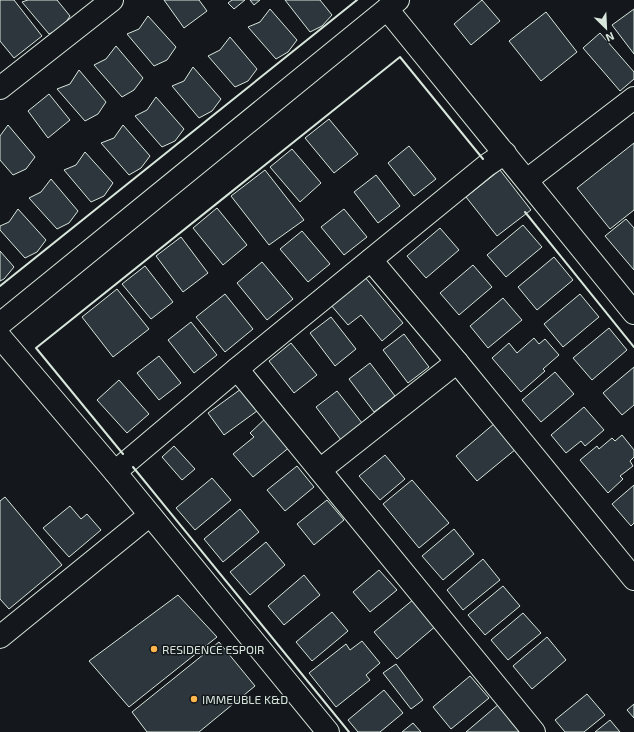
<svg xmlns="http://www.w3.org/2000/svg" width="634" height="732" font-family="'Exo 2',sans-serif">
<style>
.building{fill:#2c363c;stroke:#d8e6dc}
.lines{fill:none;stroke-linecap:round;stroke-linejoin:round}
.minor-casing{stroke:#d8e6dc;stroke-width:24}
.minor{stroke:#14181c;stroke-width:22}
.wall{stroke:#d8e6dc;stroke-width:2}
.poi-dot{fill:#ffb74d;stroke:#14181c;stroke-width:1.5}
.labels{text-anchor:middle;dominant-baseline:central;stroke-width:3;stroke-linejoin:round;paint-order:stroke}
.poi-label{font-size:12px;fill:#d8e6dc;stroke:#14181c;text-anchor:start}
</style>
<rect width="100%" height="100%" fill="#14181c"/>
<g class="building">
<path d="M0 0H14L42 36 14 58 0 41Z"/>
<path d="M28 0H57L70 16 62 28 49 34 22 2Z"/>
<path d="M164 0H199L207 11 184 28Z"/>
<path d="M232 0H245L234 9 228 3Z"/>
<path d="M250 0H260L254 5Z"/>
<path d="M285 0H320L332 15 322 26 310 32Z"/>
<path d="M482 0 500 21 471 45 454 24Z"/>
<path d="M270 9 297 40 288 52 276 59 248 27 260 22Z"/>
<path d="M634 9V54L612 25Z"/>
<path d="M546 12 577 52 541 81 509 41Z"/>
<path d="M148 16 176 47 167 60 154 66 127 34 139 29Z"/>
<path d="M600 33 634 72V79L620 91 583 48Z"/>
<path d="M230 37 257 69 248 81 235 87 208 56 220 50Z"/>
<path d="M116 46 143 78 134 90 122 97 94 65 106 59Z"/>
<path d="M193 67 221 99 212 111 199 118 172 86 184 81Z"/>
<path d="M79 70 106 102 98 114 85 121 57 89 70 84Z"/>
<path d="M49 94 70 120 48 138 28 111Z"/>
<path d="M156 97 184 129 175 141 162 147 135 116 147 110Z"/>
<path d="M329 119 358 154 334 173 305 138Z"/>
<path d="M8 125 35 157 26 169 13 175 0 160V136Z"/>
<path d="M123 125 150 156 141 168 129 175 101 143 114 138Z"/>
<path d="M634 143V210L610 229 577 188Z"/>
<path d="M409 146 436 179 414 196 388 163Z"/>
<path d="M292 149 321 183 300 202 270 167Z"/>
<path d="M85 152 113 183 104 196 91 202 64 170 76 165Z"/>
<path d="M265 170 304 220 269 245 231 196Z"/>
<path d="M500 170 531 210 497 236 466 197Z"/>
<path d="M376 175 400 206 378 223 354 192Z"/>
<path d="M51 179 78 211 69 223 57 229 29 198 41 192Z"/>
<path d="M217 208 247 245 223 265 193 228Z"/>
<path d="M18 209 46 240 37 252 25 258 0 230V226L9 222Z"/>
<path d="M344 209 367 237 344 255 321 227Z"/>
<path d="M626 219 634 228V270L605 236Z"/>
<path d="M523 225 542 247 506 277 487 255Z"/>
<path d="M440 228 459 250 426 278 407 256Z"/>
<path d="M302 231 330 264 308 282 280 249Z"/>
<path d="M181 237 208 273 183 292 156 256Z"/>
<path d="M0 251 14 267 4 279 0 281Z"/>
<path d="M554 257 573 280 537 310 518 287Z"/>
<path d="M262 262 293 299 267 320 237 283Z"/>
<path d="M473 265 492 287 459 315 440 293Z"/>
<path d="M145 266 173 302 151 319 122 284Z"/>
<path d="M364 276 403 323 382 341 361 315 348 325 330 304Z"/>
<path d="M117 289 149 329 113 357 82 317Z"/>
<path d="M225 294 253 329 225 352 196 317Z"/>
<path d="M580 294 599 317 563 347 544 324Z"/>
<path d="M503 298 522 320 488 348 470 326Z"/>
<path d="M331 317 356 349 335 366 310 333Z"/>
<path d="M191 322 217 355 194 373 168 340Z"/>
<path d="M609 328 627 350 592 380 573 358Z"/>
<path d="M404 334 429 367 408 383 383 350Z"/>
<path d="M534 338 539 344 545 339 559 355 543 369 545 371 521 392 492 358 509 343 517 353Z"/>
<path d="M291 343 317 375 294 393 269 361Z"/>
<path d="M159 356 181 383 159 400 137 373Z"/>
<path d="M370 363 395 396 374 412 349 379Z"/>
<path d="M634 367V405L622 415 603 393Z"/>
<path d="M555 372 574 394 541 422 522 400Z"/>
<path d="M119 380 149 414 127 433 97 400Z"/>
<path d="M241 389 257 411 224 435 208 413Z"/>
<path d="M337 391 362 423 341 440 316 407Z"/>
<path d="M584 407 604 430 585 446 581 441 566 453 551 435Z"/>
<path d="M267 417 291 446 253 477 233 454 254 437 250 433Z"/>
<path d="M495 423 516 449 477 481 456 456Z"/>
<path d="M622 435 634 450V457L630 461 633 466 620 476 623 479 608 493 580 460 597 446 599 449 612 438 615 441Z"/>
<path d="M174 446 195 469 182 480 162 457Z"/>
<path d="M385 455 405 479 380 500 359 476Z"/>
<path d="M297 466 314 487 285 511 267 490Z"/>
<path d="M212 478 231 500 195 530 176 508Z"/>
<path d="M412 480 449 523 419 548 383 504Z"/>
<path d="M634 485V523L631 526 612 504Z"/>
<path d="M5 497 62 565 9 609 0 599V501Z"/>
<path d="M327 500 344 520 314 545 297 524Z"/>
<path d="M70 506 81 519 87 514 101 530 69 557 43 528Z"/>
<path d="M240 509 259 532 223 562 204 539Z"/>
<path d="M454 529 474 554 443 580 422 556Z"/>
<path d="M266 542 285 565 250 595 230 572Z"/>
<path d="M483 559 500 580 463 610 447 590Z"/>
<path d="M379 570 397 590 370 612 353 592Z"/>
<path d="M304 575 320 595 284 625 268 606Z"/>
<path d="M503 586 520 606 485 635 468 615Z"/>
<path d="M178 595 217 637 129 707 89 661Z"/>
<path d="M414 599 437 625 397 659 374 632Z"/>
<path d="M332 612 348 631 312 661 296 642Z"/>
<path d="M523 613 541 633 508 660 491 640Z"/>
<path d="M547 637 566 660 532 689 513 666Z"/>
<path d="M362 641 380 663 366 675 370 680 336 707 309 673 346 644 350 650Z"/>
<path d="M219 642 255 686 199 732H147L132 712Z"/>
<path d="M396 664 423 700 411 709 383 673Z"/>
<path d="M470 676 489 698 451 729 433 707Z"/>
<path d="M384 690 403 713 380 732H358L348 720Z"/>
<path d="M587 694 605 715 584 732H565L555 720Z"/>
<path d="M499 704 520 730 518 732H466Z"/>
<path d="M634 704V718L627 710Z"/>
<path d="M610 720 620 732H595Z"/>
<path d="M413 723 421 732H402Z"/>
</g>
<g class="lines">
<defs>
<g id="minor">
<path d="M387 9 634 313"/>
<path d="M0 88 112 0"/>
<path d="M527 180 634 98"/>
<path d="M371 260 457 362 634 579"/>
<path d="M0 324 398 0"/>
<path d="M0 337 115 472 328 732"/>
<path d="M237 369 534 732"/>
<path d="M320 470 457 362"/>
<path d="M115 472 237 369 487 165 505 153"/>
<path d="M0 637 150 515"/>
</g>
</defs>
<use href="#minor" class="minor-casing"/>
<use href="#minor" class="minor"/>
<g class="wall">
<path d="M525 212 634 347"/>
<path d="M0 286 357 0"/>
<path d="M123 454 36 348 400 57 483 159"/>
<path d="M133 467 349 732"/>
</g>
</g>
<g class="poi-dot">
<circle cx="154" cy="649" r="4"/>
<circle cx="194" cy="699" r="4"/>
</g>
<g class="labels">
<g class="poi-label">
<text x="162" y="649">RESIDENCE ESPOIR</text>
<text x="202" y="699">IMMEUBLE K&amp;D</text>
</g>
</g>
<g transform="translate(606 28) rotate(156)" stroke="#14181c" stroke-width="3" paint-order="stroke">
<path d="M0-3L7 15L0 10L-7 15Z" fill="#d8e6dc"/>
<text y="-6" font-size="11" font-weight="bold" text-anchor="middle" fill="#d8e6dc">N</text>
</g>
</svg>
